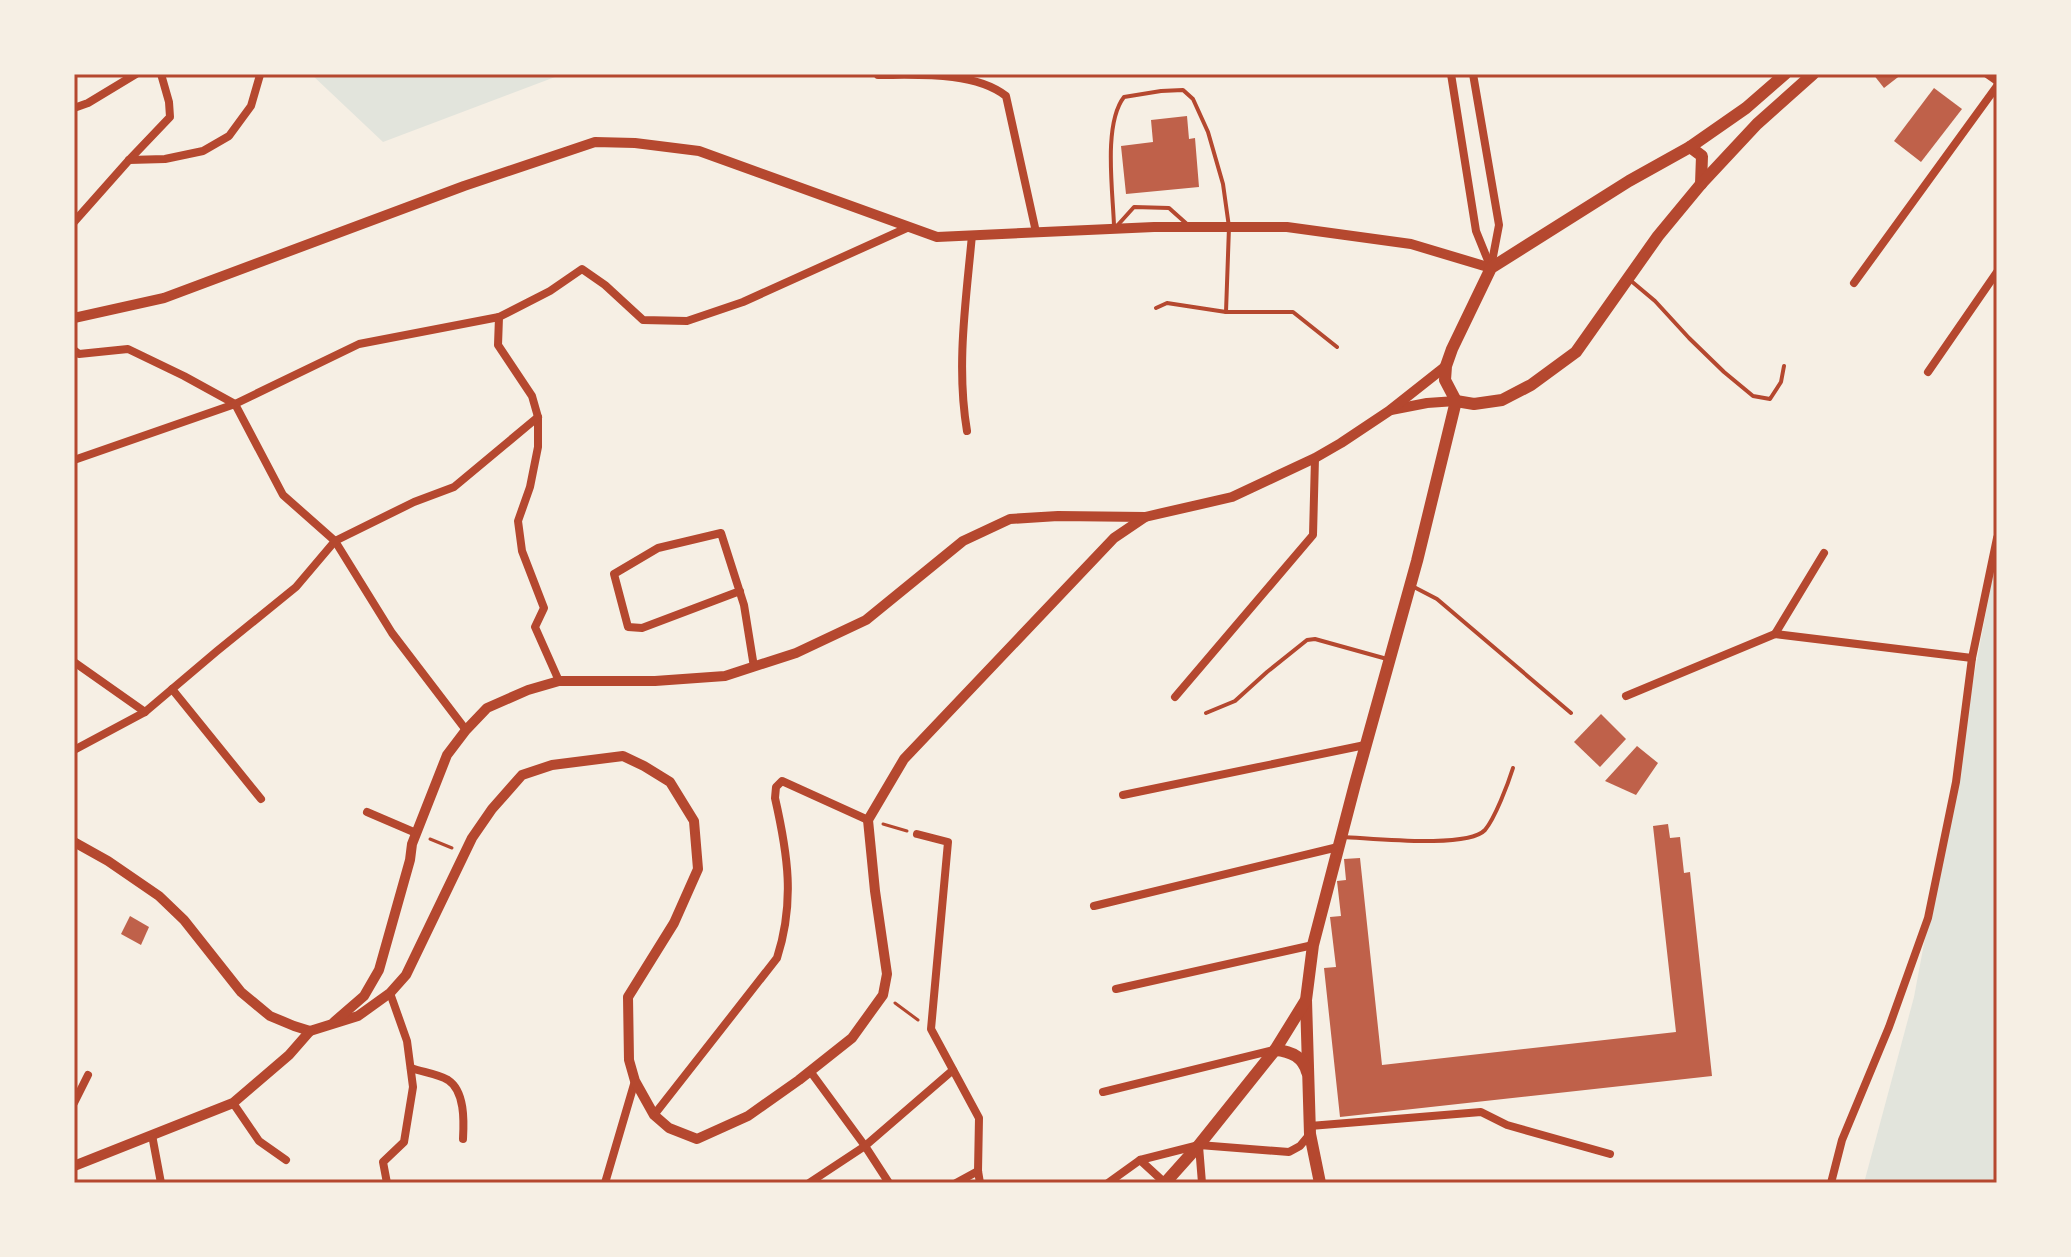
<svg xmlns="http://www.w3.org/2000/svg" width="2071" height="1257" font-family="Georgia,serif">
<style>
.green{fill:#e2e4dc}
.building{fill:#bf614a}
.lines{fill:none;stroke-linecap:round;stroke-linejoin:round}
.path{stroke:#b5482f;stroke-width:3}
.service{stroke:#b5482f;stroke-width:4}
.minor{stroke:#b5482f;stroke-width:8}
.tertiary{stroke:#b5482f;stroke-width:10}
.primary{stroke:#b5482f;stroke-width:12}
.neatline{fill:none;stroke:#b5482f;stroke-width:3}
</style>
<rect width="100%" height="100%" fill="#f6efe4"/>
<g class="green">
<path d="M311 74H563L383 142Z"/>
<path d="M1997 553V1183H1864L1914 997Z"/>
</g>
<g class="building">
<path d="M1873 74H1902L1884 88Z"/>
<path d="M1934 88 1962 109 1921 162 1894 141Z"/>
<path d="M1187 116 1189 139 1195 138 1199 187 1126 194 1121 146 1153 142 1151 120Z"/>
<path d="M1601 714 1626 739 1600 767 1574 742Z"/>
<path d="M1637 746 1658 763 1636 795 1605 781Z"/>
<path d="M1668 824 1670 838 1680 837 1684 873 1690 872 1712 1076 1340 1117 1324 968 1336 967 1330 917 1341 916 1337 881 1346 880 1344 859 1360 858 1382 1065 1676 1032 1653 826Z"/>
<path d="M130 916 149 927 141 945 121 934Z"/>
</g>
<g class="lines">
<g class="path">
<path d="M883 824 907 831"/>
<path d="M430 839 452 848"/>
<path d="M895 1003 918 1020"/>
</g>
<g class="service">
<path d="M1114 226C1113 192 1103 124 1124 97L1161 91 1183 90 1193 99 1208 132 1223 184 1229 227 1226 312"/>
<path d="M1116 227 1134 207 1169 208 1188 225"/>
<path d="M1630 280 1655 301 1689 338 1724 372 1753 396 1770 399 1781 382 1784 366"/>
<path d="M1156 308 1167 303 1226 312H1293L1337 347"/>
<path d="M1412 586 1437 599 1571 713"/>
<path d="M1206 713 1235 701 1267 672 1307 640 1315 639 1387 659"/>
<path d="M1343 837C1371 838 1467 849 1485 830 1495 818 1508 784 1513 768"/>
</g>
<g class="minor">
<path d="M1451 74 1476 231 1491 268"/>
<path d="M1473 74 1499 225 1491 267"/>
<path d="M1987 74 1997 81"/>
<path d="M878 75C917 75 974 71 1006 96L1036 232"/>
<path d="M74 108 88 103 136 74"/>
<path d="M129 160 165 159 203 151 229 136 251 106 260 75"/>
<path d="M74 222 129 160 170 117 169 102 161 74"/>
<path d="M1854 283 1997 86"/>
<path d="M499 317 498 345 532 396 538 417V447L530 487 518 521 522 551 544 608 535 627 559 681"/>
<path d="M74 350 79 354 128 349 184 376 235 404 283 495 335 541 392 633 466 730"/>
<path d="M1928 372 1997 272"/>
<path d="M967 431C956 366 966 301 972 235"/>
<path d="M74 460 235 404 359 344 499 317 550 291 582 269 605 285 643 320 687 321 743 302 909 227"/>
<path d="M740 591 642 628 628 627 614 574 658 548 721 533 744 605 754 667"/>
<path d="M1775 634 1824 553"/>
<path d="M74 662 145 712"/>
<path d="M172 689 261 799"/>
<path d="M1626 696 1775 634 1972 658"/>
<path d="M1175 697 1313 535 1315 458"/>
<path d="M74 750 145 712 217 651 296 587 335 541 414 502 454 487 538 417"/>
<path d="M1123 795 1365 745"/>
<path d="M367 812 416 833"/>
<path d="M917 834 948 842 931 1029 979 1118 978 1171 980 1183"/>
<path d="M1094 906 1338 847"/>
<path d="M1116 989 1313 945"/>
<path d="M411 1068C422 1072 438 1074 448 1080 465 1091 464 1121 463 1139"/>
<path d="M810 1071 865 1146 889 1183"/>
<path d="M1103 1092 1274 1050"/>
<path d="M74 1103 88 1075"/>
<path d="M233 1103 259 1141 286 1160"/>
<path d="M654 1115 777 958C795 902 788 855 775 798L776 787 782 781 868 820"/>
<path d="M1310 1126 1481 1112 1507 1125 1610 1154"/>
<path d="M152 1135 161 1183"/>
<path d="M1199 1146 1202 1183"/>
<path d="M1140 1160 1165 1183"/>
<path d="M387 1183 383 1162 404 1142 413 1087 407 1041 390 993"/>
<path d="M605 1183 635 1081"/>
<path d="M809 1183 865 1146 953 1070"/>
<path d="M956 1183 978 1171"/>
<path d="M1108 1183 1140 1160 1199 1145 1289 1152 1300 1146 1310 1134"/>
<path d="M1831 1183 1842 1140 1889 1027 1928 918 1956 782 1972 658 1997 538"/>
</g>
<g class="tertiary">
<path d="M74 318 164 298 464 186 595 142 635 143 699 151 937 237 1154 227H1287L1411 244 1491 268"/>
<path d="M1391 410 1427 403 1456 401"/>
<path d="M74 842 108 861 159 896 184 920 241 992 270 1016 294 1026 310 1031 358 1016 390 993 406 975 472 838 492 809 522 775 552 765 623 756 644 766 670 782 694 821 698 869 674 923 628 997 629 1060 635 1081 654 1115 669 1128 697 1139 748 1116 799 1080 852 1038 883 995 887 974 875 891 868 820 904 759 1114 538 1145 517"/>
<path d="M334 1022 364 996 379 970 410 860 412 844 447 755 466 730 487 708 528 690 559 681H655L725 676 796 653 866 620 963 541 1010 519 1058 516 1145 517 1232 497 1315 458 1341 443 1389 411 1446 366"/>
<path d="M74 1166 233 1103 289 1055 310 1031"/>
</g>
<g class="primary">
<path d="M1690 147 1702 156 1701 184"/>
<path d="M1456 401 1474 404 1502 400 1531 385 1576 352 1658 236 1701 184 1757 124 1813 74"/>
<path d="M1456 401 1445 380 1446 366 1452 349 1491 268 1629 181 1690 147 1746 108 1785 74"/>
<path d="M1306 1000 1310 1134 1320 1183"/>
<path d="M1275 1050C1290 1051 1303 1056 1307 1072"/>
<path d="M1165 1183 1199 1145 1275 1050 1306 1000 1313 945 1355 784 1417 561 1456 401"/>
</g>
</g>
<rect width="2071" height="1257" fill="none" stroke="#f6efe4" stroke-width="152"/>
<rect x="76" y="76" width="1919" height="1105" class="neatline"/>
</svg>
